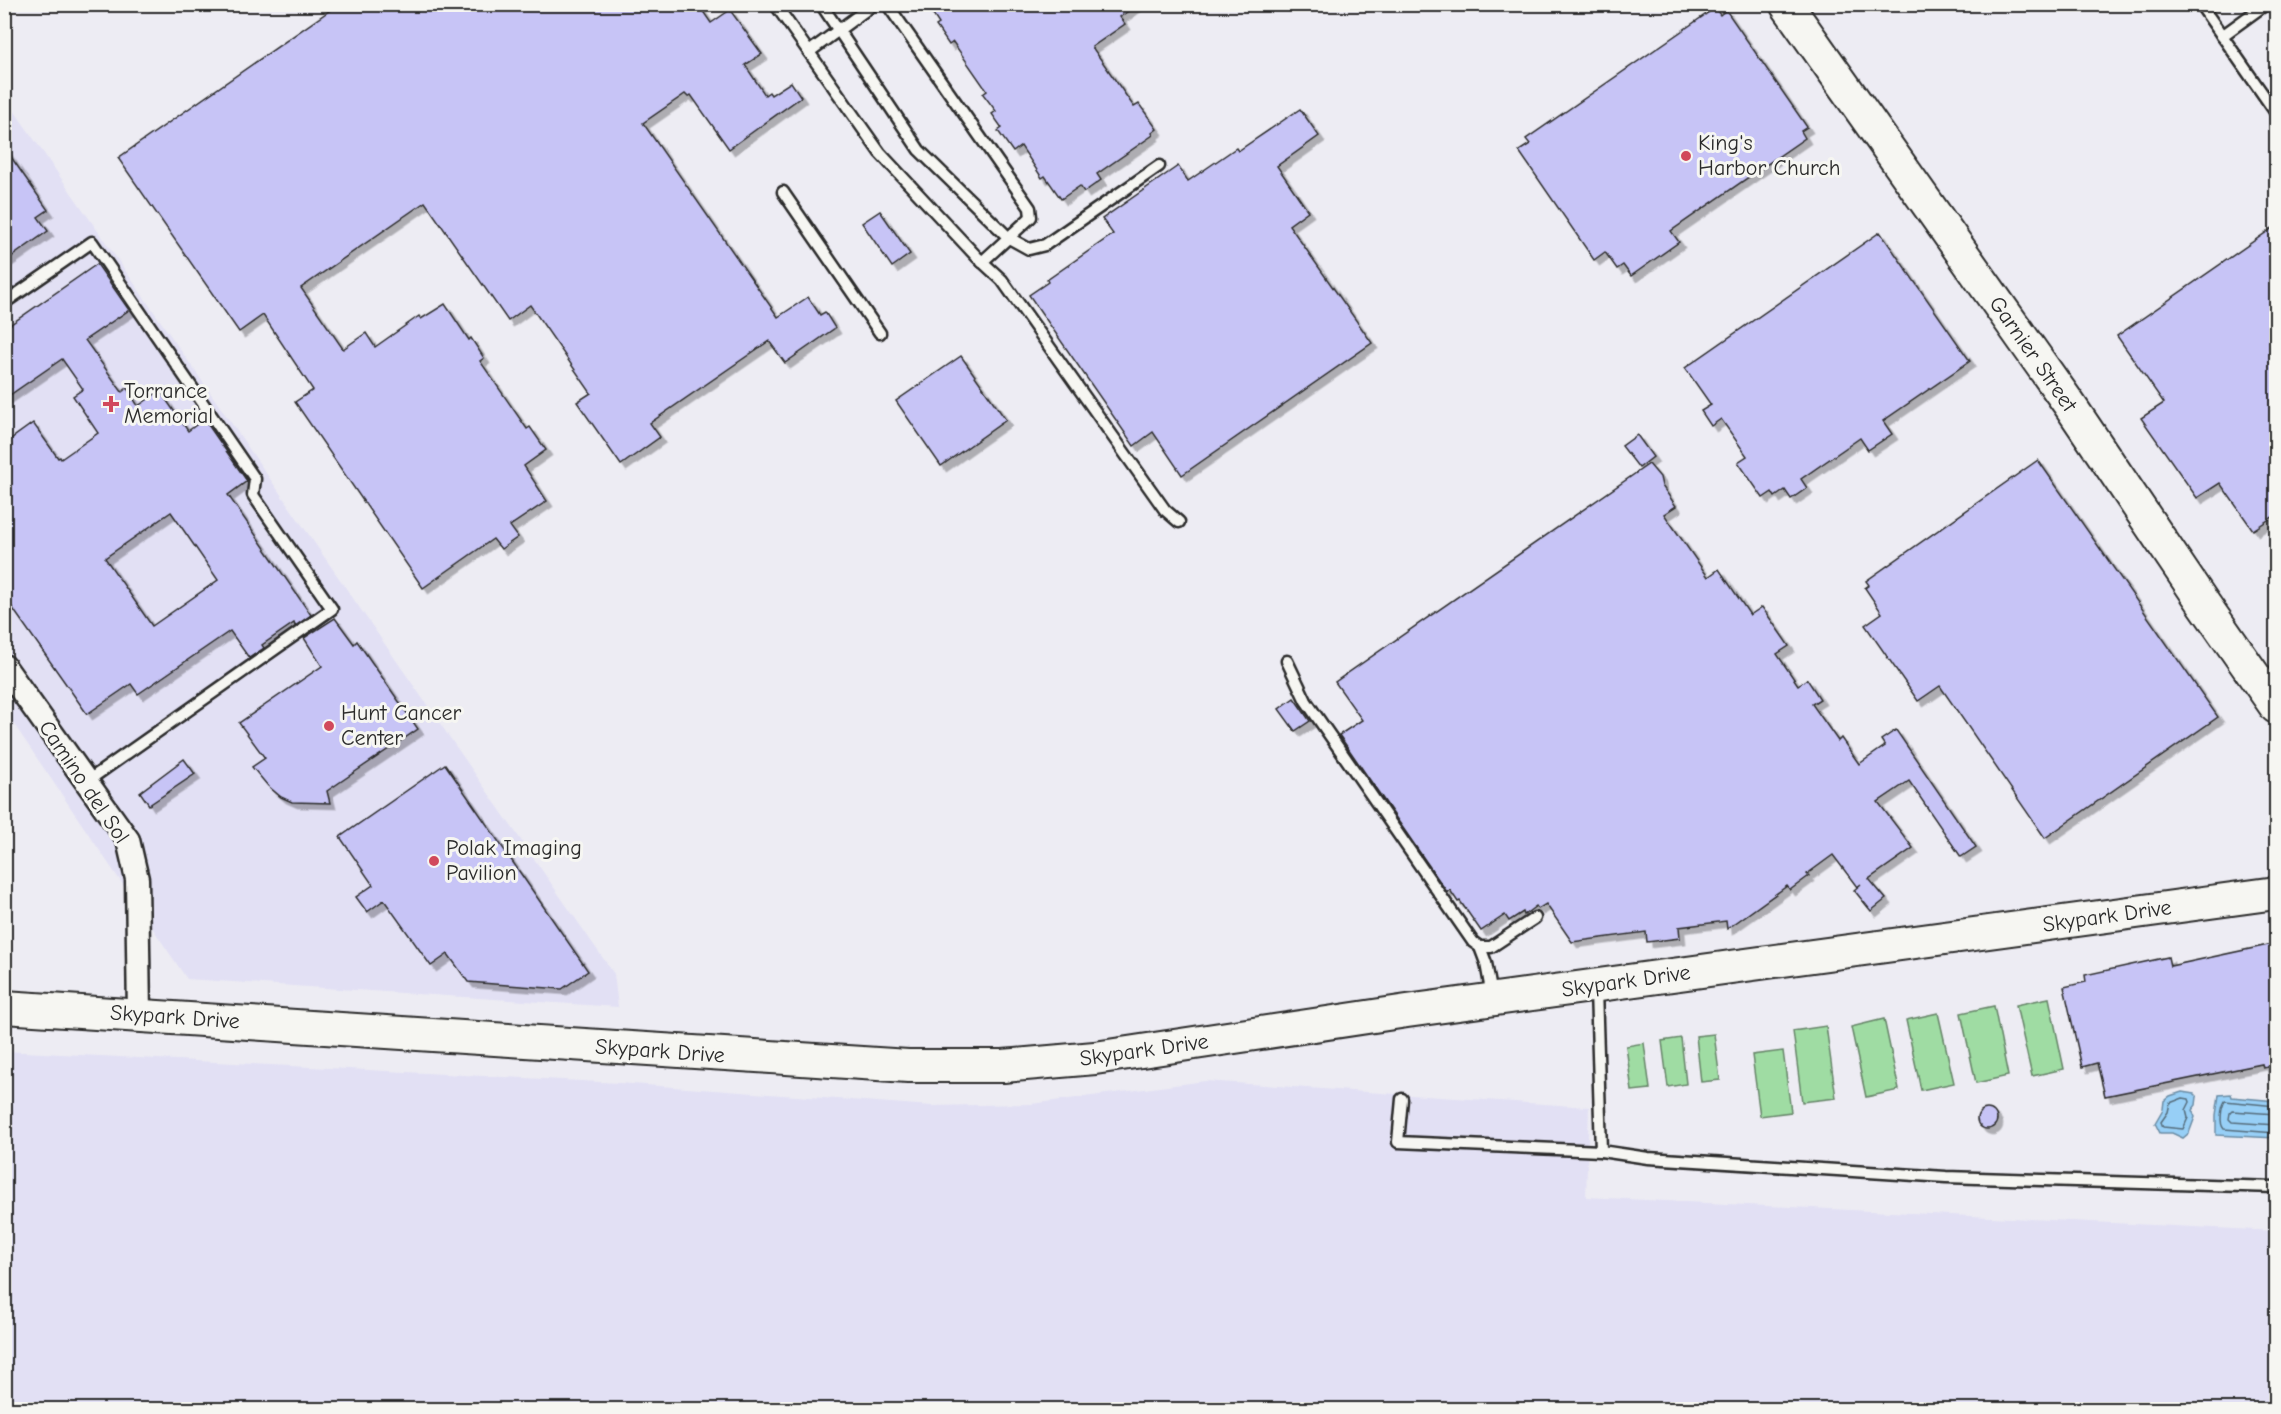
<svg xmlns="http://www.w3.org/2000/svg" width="2281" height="1414" font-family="'Comic Neue',sans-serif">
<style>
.built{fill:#e2e0f4}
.green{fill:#9fdca3;stroke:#658467;stroke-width:1.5}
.water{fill:#97cff6;stroke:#6c8da5;stroke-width:1.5}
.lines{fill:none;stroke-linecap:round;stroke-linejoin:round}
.shore{stroke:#566d7c;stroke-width:1.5}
.building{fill:#c7c4f6;stroke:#2b2b2b;stroke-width:1.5;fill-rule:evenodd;filter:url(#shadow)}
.lane-casing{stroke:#2b2b2b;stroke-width:15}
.street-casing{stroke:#2b2b2b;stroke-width:27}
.secondary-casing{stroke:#2b2b2b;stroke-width:36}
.lane{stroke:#f6f6f2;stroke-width:10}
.street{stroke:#f6f6f2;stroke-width:22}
.secondary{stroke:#f6f6f2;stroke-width:32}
.poi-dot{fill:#d1495b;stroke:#f6f6f2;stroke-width:2}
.labels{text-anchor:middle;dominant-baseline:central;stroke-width:6;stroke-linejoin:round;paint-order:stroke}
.poi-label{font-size:22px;fill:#2b2b2b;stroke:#f6f6f2;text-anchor:start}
.street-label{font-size:22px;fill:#2b2b2b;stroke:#f6f6f2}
</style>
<defs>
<filter id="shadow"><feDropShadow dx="5.5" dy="5.5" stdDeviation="0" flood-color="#0004"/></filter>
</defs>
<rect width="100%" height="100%" fill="#edecf3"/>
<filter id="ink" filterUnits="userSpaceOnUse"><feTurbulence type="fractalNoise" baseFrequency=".0167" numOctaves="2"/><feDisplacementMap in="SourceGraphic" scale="12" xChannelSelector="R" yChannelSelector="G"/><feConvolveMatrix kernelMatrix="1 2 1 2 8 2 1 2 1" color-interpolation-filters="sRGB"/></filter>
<g filter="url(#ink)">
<g class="built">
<path d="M4 96 614 974 618 1007 187 979 5 711Z"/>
<path d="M4 1051 619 1083 932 1106 1031 1104 1205 1081 1589 1107 1586 1197 2276 1231V1409H5Z"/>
</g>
<g class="green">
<path d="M2049 998 2064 1069 2032 1076 2016 1005Z"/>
<path d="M1994 1006 2008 1076 1976 1083 1961 1013Z"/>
<path d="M1938 1013 1954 1083 1921 1090 1906 1020Z"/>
<path d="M1884 1019 1899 1090 1866 1097 1851 1027Z"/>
<path d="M1826 1026 1836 1098 1802 1102 1793 1031Z"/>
<path d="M1714 1034 1720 1080 1701 1082 1696 1036Z"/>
<path d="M1681 1038 1686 1084 1668 1087 1662 1041Z"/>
<path d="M1644 1043 1650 1089 1632 1091 1626 1046Z"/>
<path d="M1783 1051 1791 1112 1760 1116 1752 1055Z"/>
</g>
<g class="water">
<path d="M2182 1092 2194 1094 2197 1097 2196 1105 2192 1110 2195 1117 2189 1133 2183 1138 2172 1133H2160L2155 1123 2163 1109 2164 1101 2170 1096Z"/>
<path d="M2231 1094 2232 1097 2276 1101V1138L2216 1135V1115L2219 1095Z"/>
</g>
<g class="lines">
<g class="shore">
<path d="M2183 1098 2189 1099 2190 1102 2186 1110 2188 1118 2183 1129 2163 1127 2161 1122 2168 1112 2170 1103Z"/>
<path d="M2276 1106 2225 1101C2221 1108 2219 1124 2224 1129L2276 1133"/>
<path d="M2276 1114 2232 1111 2230 1113 2229 1119 2232 1122 2276 1125"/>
</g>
</g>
<g class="building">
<path d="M339 4H698L711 23 730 10 762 54 745 65 765 95 769 92 771 95 791 82 801 97 729 149 691 95 688 97 685 94 643 123 778 317 808 297 820 315 825 312 835 328 785 363 769 341 650 423 660 437 621 465 577 402 591 393 530 305 508 321 425 202 301 288 343 349 366 333 375 347 419 316 421 319 445 304 469 340 471 338 484 358 480 361 527 429 530 427 546 450 524 466 547 501 510 526 518 537 501 549 493 539 423 588 295 402 313 390 263 315 239 332 118 158Z"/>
<path d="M926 4H1138L1120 17 1125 24 1092 47 1134 107 1139 104 1157 129 1152 133 1153 135 1097 174 1101 180 1084 192 1080 186 1061 199 1045 176 1042 178 1021 146 1013 152 998 131 1002 128 992 114 996 111 983 94 987 91 953 42 949 45 936 26 939 24Z"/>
<path d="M1715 8 1720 15 1726 10 1807 127 1801 131 1805 138 1671 231 1679 242 1631 276 1623 265 1617 269 1605 252 1594 260 1519 151 1530 144 1526 139Z"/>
<path d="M1300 109 1319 136 1277 166 1308 211 1289 225 1372 343 1182 475 1153 432 1134 446 1029 295 1048 282 1047 280 1113 234 1102 219 1178 166 1188 181 1236 148 1238 151Z"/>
<path d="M4 147 48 210 38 217 48 231 4 262Z"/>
<path d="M880 211 910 254 892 267 862 223Z"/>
<path d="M2277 225V514L2253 530 2220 483 2197 498 2141 418 2164 403 2117 336Z"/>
<path d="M1880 232 1970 361 1883 421 1892 434 1868 450 1860 438 1801 479 1807 488 1791 499 1785 490 1775 497 1772 492 1763 498 1738 462 1747 456 1721 419 1711 426 1701 411 1711 405 1685 368Z"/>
<path d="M97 264 129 310 85 340 122 392 127 388 138 406 160 391 188 431 204 419 247 481 228 495 311 615 295 626 294 623 262 645 264 648 249 658 230 631 138 694 131 684 87 714 4 596V444L33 423 58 458 60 457 61 459 98 433 73 396 83 389 62 359 4 399V329ZM171 512 218 580 152 626 105 558Z"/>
<path d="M961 356 1006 420 941 466 896 401Z"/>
<path d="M1637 435 1653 457 1639 468 1622 446Z"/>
<path d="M2038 460 2218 717 2045 838 1940 686 1918 701 1865 625 1882 613 1865 588 1869 585 1866 581Z"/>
<path d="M1649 464 1660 477 1662 486 1676 506 1664 514 1708 577 1719 569 1750 615 1762 607 1789 646 1777 654 1798 685 1807 679 1820 699 1812 704 1838 741 1841 738 1859 764 1885 746 1881 740 1896 730 1976 847 1961 857 1909 781 1878 802 1913 848 1869 879 1886 899 1871 911 1854 890 1861 884 1857 887 1833 855 1807 874 1809 876 1790 890 1787 886 1727 929 1726 921 1679 927 1680 938 1647 942 1646 932 1572 942 1546 904 1538 909 1536 906 1524 915 1523 912 1509 921 1505 915 1481 931 1460 901 1458 902 1450 890 1447 892 1339 735 1362 720 1335 682Z"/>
<path d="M335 618 354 644 357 641 418 729 327 791 330 803 292 802 281 797 268 786 252 767 265 758 239 723 322 666 304 638Z"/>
<path d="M1294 698 1310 721 1295 731 1279 709Z"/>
<path d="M184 759 195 774 149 805 140 792Z"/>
<path d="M445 764 588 971 562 989 468 982 448 954 431 966 384 900 367 912 356 897 373 885 340 837Z"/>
<path d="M2273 944 2277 962V1065L2263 1068 2262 1064 2105 1096 2097 1063 2082 1067 2064 987 2086 982 2085 975 2168 957 2170 966Z"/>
<circle cx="1987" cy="1119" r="10"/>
</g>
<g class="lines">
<defs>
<g id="lane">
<path d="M775 4 880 153 977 257 1002 280 1165 510 1179 522"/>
<path d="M821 4 919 150 1009 238 1029 249 1045 245 1159 166"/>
<path d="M887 4 1030 208 1031 217 982 262"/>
<path d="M2200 4 2276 113"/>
<path d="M2222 36 2266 4"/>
<path d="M809 52 874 4"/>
<path d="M783 192 880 333"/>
<path d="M4 303 92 242 255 479 253 495 332 609 86 782"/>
<path d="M1287 661 1306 701 1473 942 1480 947H1491L1535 918"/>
<path d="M1480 947 1486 963 1492 996"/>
<path d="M1596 989 1601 1151 1648 1158 1946 1177 2276 1187"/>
<path d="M1402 1099 1398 1142 1601 1151"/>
</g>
<path id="street" d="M4 666 128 840 137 879 139 1015"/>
<g id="secondary">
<path d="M1786 4 2069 404 2204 604 2276 707"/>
<path d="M4 1007 908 1066H1003L1095 1058 1407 1011 2276 893"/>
</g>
</defs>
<use href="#lane" class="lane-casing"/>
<use href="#street" class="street-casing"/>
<use href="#secondary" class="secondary-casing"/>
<use href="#lane" class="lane"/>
<use href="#street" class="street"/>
<use href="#secondary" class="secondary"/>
</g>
</g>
<g class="poi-dot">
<circle cx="1686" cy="156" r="6"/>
<path d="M108 395h6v6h6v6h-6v6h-6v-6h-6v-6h6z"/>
<circle cx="329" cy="726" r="6"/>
<circle cx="434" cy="861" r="6"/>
</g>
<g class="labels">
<g class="poi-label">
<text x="1698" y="143">King's<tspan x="1698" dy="25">Harbor Church</tspan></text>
<text x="124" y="391">Torrance<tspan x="124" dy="25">Memorial</tspan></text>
<text x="341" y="713">Hunt Cancer<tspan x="341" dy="25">Center</tspan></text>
<text x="446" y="848">Polak Imaging<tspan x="446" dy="25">Pavilion</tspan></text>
</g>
<g class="street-label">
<text transform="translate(2033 354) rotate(55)">Garnier Street</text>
<text transform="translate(84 782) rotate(56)">Camino del Sol</text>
<text transform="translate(2107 916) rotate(-8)">Skypark Drive</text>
<text transform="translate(1626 981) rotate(-8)">Skypark Drive</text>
<text transform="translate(175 1017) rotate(4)">Skypark Drive</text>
<text transform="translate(1144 1050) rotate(-8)">Skypark Drive</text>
<text transform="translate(660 1051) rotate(4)">Skypark Drive</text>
</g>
</g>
<rect width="2281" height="1414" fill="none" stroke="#f6f6f2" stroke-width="24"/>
<rect x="12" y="12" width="2257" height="1390" fill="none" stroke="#2b2b2b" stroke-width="2" filter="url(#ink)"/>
</svg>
